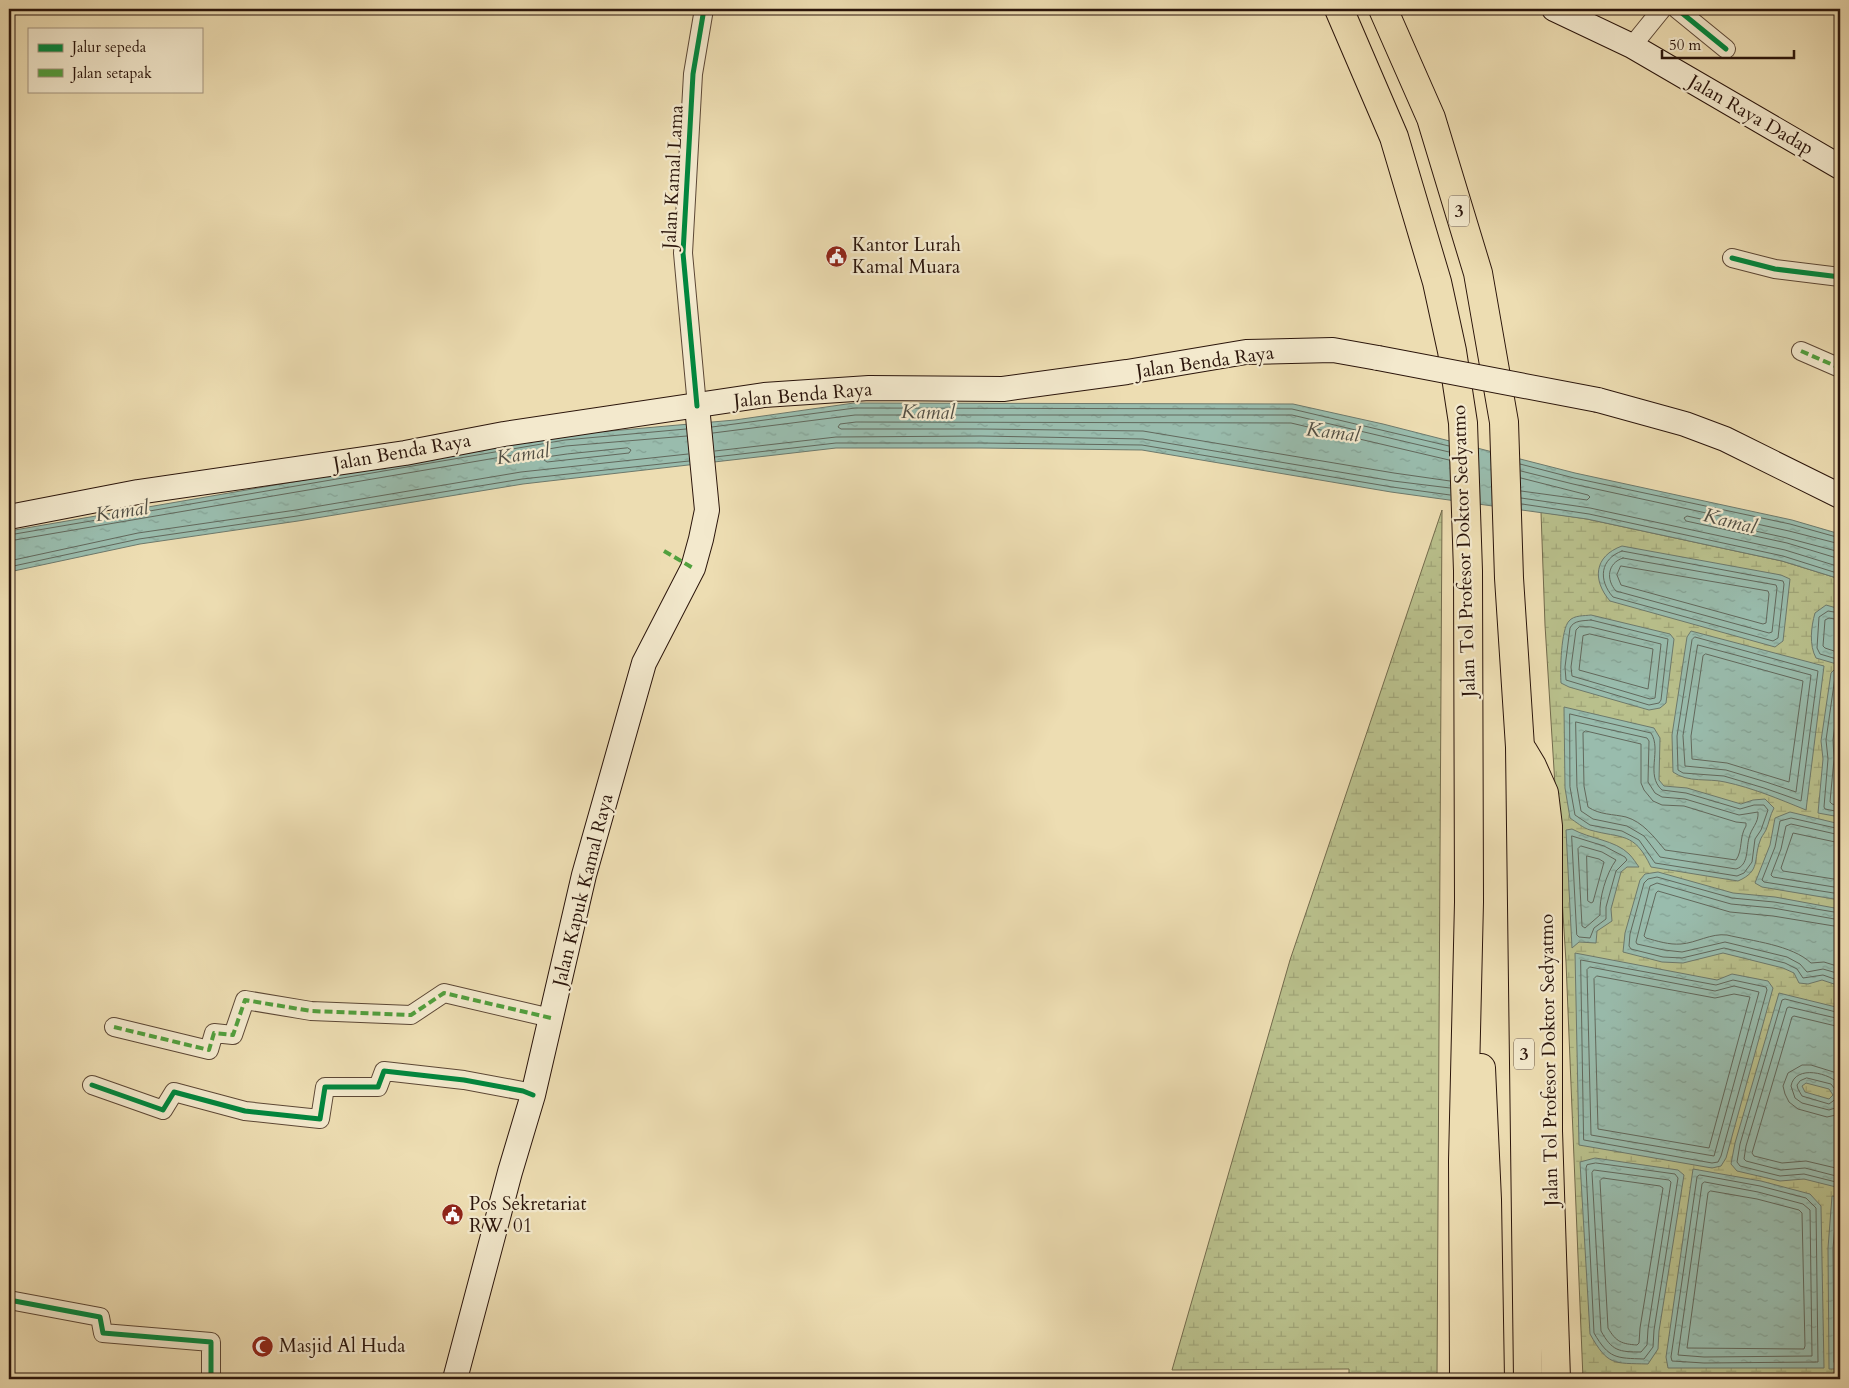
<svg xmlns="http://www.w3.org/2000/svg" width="1849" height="1388" font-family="Cardo,serif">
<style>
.wetland{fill:url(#wetland-marsh);stroke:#726a4c}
.water{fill:url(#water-ripples);stroke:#6d796c;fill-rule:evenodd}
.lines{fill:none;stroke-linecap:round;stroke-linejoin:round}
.shore{stroke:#62685c;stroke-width:1}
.street-casing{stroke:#5c4735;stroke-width:20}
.secondary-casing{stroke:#2b150b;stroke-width:26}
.highway-casing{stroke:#2b150b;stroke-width:30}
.street{stroke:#f3e9cd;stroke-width:18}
.secondary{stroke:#f3e9cd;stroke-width:24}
.highway{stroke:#edddb2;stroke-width:28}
.secondary-bridge-casing{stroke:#2b150b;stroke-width:26;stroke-linecap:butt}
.secondary-bridge{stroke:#f3e9cd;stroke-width:24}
.quiet{stroke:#51a03e;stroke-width:4;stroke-dasharray:8 4;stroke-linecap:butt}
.cycleway-casing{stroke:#f3e9cd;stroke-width:8}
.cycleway{stroke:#00873e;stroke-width:5}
.labels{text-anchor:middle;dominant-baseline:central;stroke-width:4.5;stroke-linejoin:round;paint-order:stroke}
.shield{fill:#f3e9cd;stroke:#675545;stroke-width:1}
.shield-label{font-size:18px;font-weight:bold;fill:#2b150b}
.street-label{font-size:19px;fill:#2b150b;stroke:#f3e9cd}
.poi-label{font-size:19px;fill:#2b150b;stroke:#f3e9cd;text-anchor:start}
.water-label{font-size:20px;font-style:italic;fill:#524f44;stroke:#f3e9cd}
</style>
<defs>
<pattern id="wetland-marsh" width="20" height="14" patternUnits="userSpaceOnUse" patternTransform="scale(1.25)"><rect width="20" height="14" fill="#b9c08c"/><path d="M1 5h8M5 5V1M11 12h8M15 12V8" fill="none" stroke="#9fa477"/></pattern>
<pattern id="water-ripples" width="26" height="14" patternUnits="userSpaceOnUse" patternTransform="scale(1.25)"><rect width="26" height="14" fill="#99bcad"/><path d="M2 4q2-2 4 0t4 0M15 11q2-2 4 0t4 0" fill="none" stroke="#84a194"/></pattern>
</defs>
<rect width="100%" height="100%" fill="#edddb2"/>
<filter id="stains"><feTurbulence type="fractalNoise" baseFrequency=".004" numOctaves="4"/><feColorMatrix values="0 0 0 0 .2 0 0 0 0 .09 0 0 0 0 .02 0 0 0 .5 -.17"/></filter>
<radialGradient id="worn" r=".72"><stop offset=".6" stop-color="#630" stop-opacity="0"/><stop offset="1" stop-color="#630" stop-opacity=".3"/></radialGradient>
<g class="wetland">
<path d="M1442 510 1437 1379H1349V1369L1172 1370 1290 960Z"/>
<path d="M1541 512 1587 519 1782 561 1840 579V1379H1583L1566 962 1545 625Z"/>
</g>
<g class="water">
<path d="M854 403 1293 404 1383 424 1575 473 1792 520 1840 534V579L1782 561 1587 519 1391 492 1142 450 981 448H836L523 484 298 521 140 544 9 572V531L565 435 735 420Z"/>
<path d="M1622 546 1781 575 1790 579 1783 641 1775 647 1610 601C1592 580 1594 556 1622 546Z"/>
<path d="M1826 605 1840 609V665L1816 658C1809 645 1811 627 1815 613Z"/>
<path d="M1591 615 1670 634 1674 639 1666 703 1660 708 1649 710 1569 687 1561 683C1560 671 1561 629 1569 621 1574 615 1584 616 1591 615Z"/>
<path d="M1691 631 1824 666 1806 810C1779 799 1753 788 1725 782 1708 778 1688 783 1673 772L1672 735 1687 637Z"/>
<path d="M1835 669 1840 670V817L1818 813 1823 759 1821 741 1831 673Z"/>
<path d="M1564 707 1654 728 1660 738 1659 780 1664 786 1687 788 1741 804 1753 800 1765 799 1774 808C1770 815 1769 823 1766 830 1764 834 1761 837 1760 841 1753 860 1761 871 1738 881L1651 867C1634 831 1622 839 1590 830 1583 828 1576 822 1570 818L1565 788Z"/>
<path d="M1790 812 1840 824V900L1762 887 1755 883 1770 845 1775 818Z"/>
<path d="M1572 829C1590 839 1615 840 1629 854 1633 858 1636 863 1639 867H1627L1621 872 1611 909 1612 921 1597 931 1596 943 1579 942 1572 948 1566 830Z"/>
<path d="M1658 872 1733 893 1775 897 1840 909V986L1822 980 1808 984 1799 983 1794 973 1783 968 1723 953 1683 963 1662 962 1623 952 1625 933 1640 880 1645 874Z"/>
<path d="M1575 953 1717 980 1732 974 1768 981 1773 988 1726 1158 1721 1166 1712 1168 1579 1145Z"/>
<path d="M1779 993 1840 1008V1188L1804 1179 1780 1181 1737 1171 1731 1164 1735 1143ZM1806 1083 1829 1089 1833 1095 1829 1099 1805 1092 1802 1086Z"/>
<path d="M1595 1158 1678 1170 1684 1175 1659 1331 1658 1349 1648 1364C1613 1363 1608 1366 1590 1334L1580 1162Z"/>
<path d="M1693 1169 1761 1181 1810 1194 1821 1206 1824 1368H1668L1666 1357Z"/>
<path d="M1832 1196 1840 1197V1369H1829L1828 1248Z"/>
</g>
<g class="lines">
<g class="shore">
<path d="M712 427 855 408 1292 409 1449 446"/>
<path d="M713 433 855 415H1292L1449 452"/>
<path d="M628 448 631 450 629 453 547 462 544 460 546 457 567 454Z"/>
<path d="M715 451 836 437 981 436 1143 439 1393 481 1450 488"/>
<path d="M715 457 836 443H981L1142 445 1392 487 1450 495"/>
<path d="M1449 460 1291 423 856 422 840 424 838 427 841 429H981L1143 431 1394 473 1450 481"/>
<path d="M1520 464 1574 478 1790 524 1840 538"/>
<path d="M1521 471 1573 484 1789 531 1840 544"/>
<path d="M1521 478 1588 495 1590 497 1587 500 1521 491"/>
<path d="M1521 498 1590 508 1785 550 1840 567"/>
<path d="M1522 504 1589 514 1783 556 1840 574"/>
<path d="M9 535 565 440 686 429"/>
<path d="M9 541 566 446 687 436"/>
<path d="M1622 551 1783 581 1784 584 1778 638 1773 641 1613 597C1598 580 1600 559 1622 551Z"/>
<path d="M1840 552 1787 538 1687 516 1684 518 1686 521 1787 543 1840 559"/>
<path d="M1623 558 1776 585 1777 588 1772 632 1769 633 1616 591C1606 580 1607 563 1623 558Z"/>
<path d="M9 561 138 533 296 510 521 472 688 454"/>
<path d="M1621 566 1768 591 1769 594 1766 623 1763 624 1621 585 1617 575Z"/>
<path d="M9 567 139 539 297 516 522 479 689 461"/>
<path d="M1840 613 1828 611 1819 617 1817 648 1820 654 1840 660"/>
<path d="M1591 620 1668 639 1661 700 1659 703 1649 705 1566 680 1565 667 1570 628C1574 620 1583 621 1591 620Z"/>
<path d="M1840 620 1829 618 1825 620 1823 646 1825 648 1840 653"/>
<path d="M1591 627 1661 644 1655 698 1650 699 1572 676 1571 667 1576 630 1579 627Z"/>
<path d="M1590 634 1653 649 1648 689 1579 670 1583 636Z"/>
<path d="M1695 637 1818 671 1801 801 1764 788 1724 776 1683 773 1678 770 1677 736 1692 640Z"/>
<path d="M1698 645 1811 675 1796 792 1766 782 1726 770 1685 766 1683 736Z"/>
<path d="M1706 654 1803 681 1789 782 1727 763 1692 759 1691 736 1703 656Z"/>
<path d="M1840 675 1835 677 1826 740 1828 759 1824 807 1825 809 1840 812"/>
<path d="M1840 685 1833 740 1834 759 1830 802 1832 804 1840 806"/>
<path d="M1570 714 1651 733C1662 750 1645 775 1662 790L1686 793 1740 809 1754 805H1764L1768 810 1761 830 1755 839 1752 862 1744 873 1737 876 1655 863 1639 840 1622 831 1590 825 1575 815 1570 787Z"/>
<path d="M1576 722 1647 738 1649 741 1648 782 1655 793 1662 797 1685 799 1739 815 1758 812C1759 823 1751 828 1749 838 1746 849 1749 865 1736 869L1660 857 1644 836 1627 826 1593 819 1581 811 1577 787Z"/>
<path d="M1586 731 1641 744V783L1644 790 1653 801 1662 805 1684 806 1736 822 1746 823V826C1739 837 1743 850 1736 860L1665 850C1654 837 1643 822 1626 817 1613 814 1600 815 1588 807L1584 786 1583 733Z"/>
<path d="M1840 829 1791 818 1780 821 1775 847 1762 880 1764 882 1840 894"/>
<path d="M1840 835 1791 824 1786 826 1781 849 1771 875 1773 877 1840 888"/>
<path d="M1572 836 1604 846 1625 857 1627 860 1616 871 1606 907V919L1594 928 1590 938 1579 937 1577 935Z"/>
<path d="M1840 843 1793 833 1781 868 1783 871 1840 880"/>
<path d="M1581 846 1602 852 1616 860C1606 874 1599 898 1600 915L1585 928 1582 926 1578 849Z"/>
<path d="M1587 856 1599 859 1604 862 1593 902 1591 903 1588 901Z"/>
<path d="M1840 913 1774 902 1732 898 1657 877 1648 879 1644 883 1630 934 1629 946 1631 949 1663 957 1682 958 1724 948 1785 963 1797 969 1803 978 1823 975 1840 981"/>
<path d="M1840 920 1773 908 1731 904 1657 883 1650 886 1636 942 1637 944 1664 950 1682 952 1725 942 1787 957 1800 964 1807 972 1823 969 1840 974"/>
<path d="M1840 927 1773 916 1730 912 1658 891 1656 893 1644 936 1646 938C1657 941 1669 945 1681 944 1696 943 1711 933 1727 935 1752 941 1792 945 1811 963L1824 962 1840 967"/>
<path d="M1581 960 1716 985 1733 980 1766 987 1767 990 1721 1156 1718 1162 1712 1163 1584 1140Z"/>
<path d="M1590 967 1715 991 1734 986 1759 992 1714 1156 1591 1135 1587 970Z"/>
<path d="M1597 976 1715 998 1734 994 1750 997 1709 1148 1598 1129 1594 979Z"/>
<path d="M1840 1013 1785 999 1782 1000 1740 1144 1737 1162 1740 1166 1780 1176 1804 1174 1840 1183"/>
<path d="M1840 1019 1789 1007 1787 1008 1746 1146 1744 1159 1746 1161 1781 1170 1805 1168 1840 1177"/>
<path d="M1840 1027 1794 1016 1792 1017 1752 1153 1754 1156 1782 1163 1806 1161 1840 1169"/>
<path d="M1840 1074 1811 1065H1802L1788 1073 1783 1086 1785 1094 1789 1102 1798 1109 1827 1117 1840 1114"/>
<path d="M1807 1078 1831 1084 1837 1092V1098L1829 1104 1802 1096 1798 1089 1797 1085 1800 1081Z"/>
<path d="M1840 1085C1831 1073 1795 1064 1791 1086L1795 1098 1802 1103 1829 1110 1835 1108 1840 1103"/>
<path d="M1596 1163 1675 1174 1678 1178 1654 1330 1653 1347 1644 1359C1616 1358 1609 1359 1594 1333L1586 1168 1587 1165Z"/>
<path d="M1594 1170 1669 1180 1671 1182 1648 1329 1647 1345 1641 1352C1619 1352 1612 1351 1601 1331L1592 1173Z"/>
<path d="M1700 1175 1760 1186 1806 1198 1816 1208 1818 1362 1704 1363 1672 1361 1671 1357 1697 1177Z"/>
<path d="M1603 1178 1660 1186 1663 1188 1640 1328 1639 1343 1637 1345C1622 1344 1616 1342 1608 1328L1600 1181Z"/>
<path d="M1705 1182 1758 1192 1803 1204 1810 1210 1812 1356 1704 1357 1678 1355 1702 1184Z"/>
<path d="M1711 1191 1757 1199 1799 1210 1802 1213 1805 1346 1804 1349 1687 1348 1708 1193Z"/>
<path d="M1840 1201 1837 1204 1833 1248 1834 1362 1835 1364H1840"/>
<path d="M1840 1241V1357"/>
</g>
<defs>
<g id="street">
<path d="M1677 9 1726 49"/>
<path d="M1632 46 1662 9"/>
<path d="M1732 258 1775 269 1840 277"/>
<path d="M1801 351 1840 368"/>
<path d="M697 406 683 253 693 74 704 9"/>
<path d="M114 1027 209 1050 214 1033 233 1035 245 1000 311 1011 411 1015 444 993 551 1018"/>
<path d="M92 1085 163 1110 174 1092 245 1111 320 1119 325 1087H378L384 1071 464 1080 523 1091 533 1095"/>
<path d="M9 1300 100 1317 103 1333 211 1342V1379"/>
</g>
<g id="secondary">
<path d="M1554 9 1632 46 1840 167"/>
<path d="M1598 400 1685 424 1725 439 1840 496"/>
<path d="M9 517 138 492 405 453 504 434 764 395 869 388 1003 389 1127 372 1246 352 1333 350 1378 358"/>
<path d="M455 1379 510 1172 533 1095 584 875 644 663 693 568 701 539 707 510 697 406"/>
</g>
<g id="highway">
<path d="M1339 9 1394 137 1437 282 1452 351 1463 423 1468 571 1469 902 1463 1161 1464 1379"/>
<path d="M1383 9 1431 118 1478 273 1504 422 1509 578 1520 747 1528 1379"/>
<path d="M1523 751 1532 766 1544 793 1548 826V1131L1556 1379"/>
<path d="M1481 1068 1487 1200 1490 1379"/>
</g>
</defs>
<use href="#street" class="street-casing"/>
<use href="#secondary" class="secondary-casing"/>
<use href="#highway" class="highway-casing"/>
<use href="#street" class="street"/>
<use href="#secondary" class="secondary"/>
<use href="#highway" class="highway"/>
<defs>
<path id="secondary-bridge" d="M1378 358 1598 400"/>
</defs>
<use href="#secondary-bridge" class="secondary-bridge-casing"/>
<use href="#secondary-bridge" class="secondary-bridge"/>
<g class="quiet">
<path d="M1801 351 1840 368"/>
<path d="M664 551 693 568"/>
<path d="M114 1027 209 1050 214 1033 233 1035 245 1000 311 1011 411 1015 444 993 551 1018"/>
</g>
<defs>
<g id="cycleway">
<path d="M1677 9 1726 49"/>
<path d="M1732 258 1775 269 1840 277"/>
<path d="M697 406 683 253 693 74 704 9"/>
<path d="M92 1085 163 1110 174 1092 245 1111 320 1119 325 1087H378L384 1071 464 1080 523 1091 533 1095"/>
<path d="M9 1300 100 1317 103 1333 211 1342V1379"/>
</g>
</defs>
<use href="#cycleway" class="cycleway-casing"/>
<use href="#cycleway" class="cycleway"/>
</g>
<defs>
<symbol id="civic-disc" viewBox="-11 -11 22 22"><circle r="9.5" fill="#8f2418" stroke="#f3e9cd"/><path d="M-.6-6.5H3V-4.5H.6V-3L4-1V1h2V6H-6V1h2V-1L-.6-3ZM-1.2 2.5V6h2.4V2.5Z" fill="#fff"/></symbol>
<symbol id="mosque-disc" viewBox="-11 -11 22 22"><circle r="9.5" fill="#8f2418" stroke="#f3e9cd"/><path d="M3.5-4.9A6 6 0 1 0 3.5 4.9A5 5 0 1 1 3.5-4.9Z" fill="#fff"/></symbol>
</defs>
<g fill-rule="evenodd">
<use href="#civic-disc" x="824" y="244" width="25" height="25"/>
<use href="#civic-disc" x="440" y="1202" width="25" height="25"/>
<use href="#mosque-disc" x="250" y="1334" width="25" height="25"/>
</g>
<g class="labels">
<g class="shield">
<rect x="1449" y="195.5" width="20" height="31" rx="4"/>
<rect x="1514" y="1038.5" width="20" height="31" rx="4"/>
</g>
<g class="shield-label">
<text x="1459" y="211">3</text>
<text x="1524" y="1054">3</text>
</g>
<g class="street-label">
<text transform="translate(1751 115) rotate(30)">Jalan Raya Dadap</text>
<text transform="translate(673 177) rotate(-87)">Jalan Kamal Lama</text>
<text transform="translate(1205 362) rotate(-8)">Jalan Benda Raya</text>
<text transform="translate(803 395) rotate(-5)">Jalan Benda Raya</text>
<text transform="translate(402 452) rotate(-10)">Jalan Benda Raya</text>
<text transform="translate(1464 551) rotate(-92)">Jalan Tol Profesor Doktor Sedyatmo</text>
<text transform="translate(583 890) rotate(-76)">Jalan Kapuk Kamal Raya</text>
<text transform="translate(1549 1060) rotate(-91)">Jalan Tol Profesor Doktor Sedyatmo</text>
</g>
<g class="poi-label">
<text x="852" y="245">Kantor Lurah<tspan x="852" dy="22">Kamal Muara</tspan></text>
<text x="469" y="1204">Pos Sekretariat<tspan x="469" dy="22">RW. 01</tspan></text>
<text x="279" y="1346">Masjid Al Huda</text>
</g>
<g class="water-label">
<text transform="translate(928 412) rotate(1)">Kamal</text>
<text transform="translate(1333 432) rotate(7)">Kamal</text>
<text transform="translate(523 454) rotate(-8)">Kamal</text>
<text transform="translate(122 511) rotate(-8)">Kamal</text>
<text transform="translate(1730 521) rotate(14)">Kamal</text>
</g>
</g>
<rect width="1849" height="1388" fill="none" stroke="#edddb2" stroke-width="30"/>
<rect x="10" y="10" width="1829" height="1368" fill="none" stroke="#2b150b" stroke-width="2.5"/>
<rect x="15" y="15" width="1819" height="1358" fill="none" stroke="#2b150b"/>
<rect x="28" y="28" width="175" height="65" fill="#f3e9cd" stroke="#a3947f"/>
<rect x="38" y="44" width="25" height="8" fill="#00873e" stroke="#a3947f"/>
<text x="72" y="52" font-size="15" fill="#2b150b">Jalur sepeda</text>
<rect x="38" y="69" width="25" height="8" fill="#51a03e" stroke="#a3947f"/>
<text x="72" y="78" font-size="15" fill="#2b150b">Jalan setapak</text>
<path d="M1662 50v8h132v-8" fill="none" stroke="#2b150b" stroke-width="2.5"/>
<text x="1669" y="50" font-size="15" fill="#2b150b" stroke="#f3e9cd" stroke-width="4" paint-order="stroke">50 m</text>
<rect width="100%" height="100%" filter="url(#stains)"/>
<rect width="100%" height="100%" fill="url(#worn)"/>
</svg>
